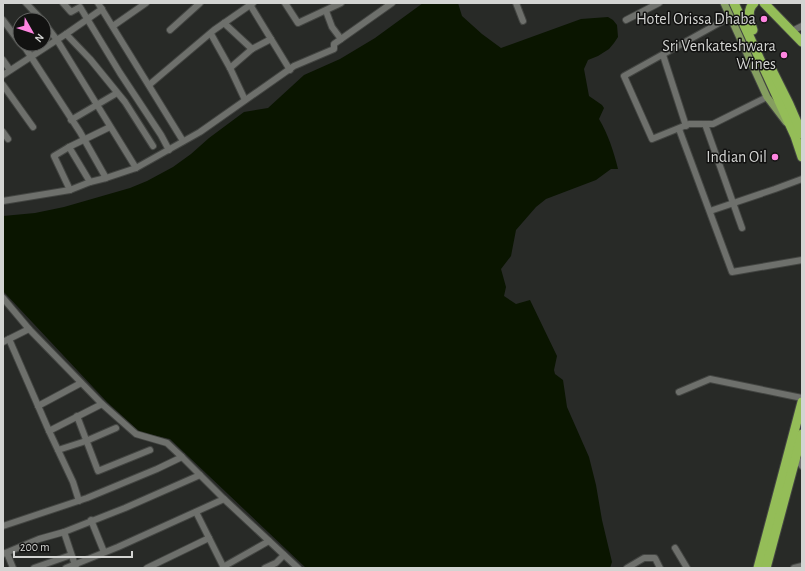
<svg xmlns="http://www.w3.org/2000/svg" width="805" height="571" font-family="'Alegreya Sans',sans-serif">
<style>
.water{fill:#0a1500}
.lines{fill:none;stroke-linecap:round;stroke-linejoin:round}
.minor-casing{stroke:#434542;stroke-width:8}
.major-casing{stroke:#434542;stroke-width:9}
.highway-casing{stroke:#434542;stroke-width:11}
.minor{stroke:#6e706c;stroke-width:6}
.major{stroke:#859e60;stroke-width:7}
.highway{stroke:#94bd58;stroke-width:9}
.poi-dot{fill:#fe85e0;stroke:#121211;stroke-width:1.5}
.labels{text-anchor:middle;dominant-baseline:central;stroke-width:3;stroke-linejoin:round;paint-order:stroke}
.poi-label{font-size:16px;fill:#d3d4d2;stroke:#121211;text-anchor:end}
</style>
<rect width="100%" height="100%" fill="#282a27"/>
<path class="water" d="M423 3H458L462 16 482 34 501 48 581 19 608 17 613 20 617 25 618 37 614 43 609 49 598 56 588 60 584 69 589 96 602 105 604 108 599 119C608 134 614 152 618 169H611L596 180 546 199 536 207 516 230 511 256 501 269 506 287 504 296 516 304 530 300 557 356 554 370 555 374 563 380 567 407 589 457 596 485 602 520 612 562 610 568H306L170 439 140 432 107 402 3 291V216L35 213 64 207 130 188 147 181 173 167 191 154 209 138 244 112 268 108 304 75 340 59 375 38Z"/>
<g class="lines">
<defs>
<g id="minor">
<path d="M26 3 42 20"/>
<path d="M63 3 71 12 80 7 120 73 161 135 169 150"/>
<path d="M98 3 183 141"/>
<path d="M249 3 290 70"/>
<path d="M285 3 298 23 341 3"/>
<path d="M516 3 523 21"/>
<path d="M326 11 332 27 341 39"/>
<path d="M730 17 624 76 652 139 689 124H713L767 97"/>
<path d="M3 20 20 43"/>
<path d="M626 20 659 3"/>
<path d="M44 23 57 40 136 168"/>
<path d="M224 23 252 49 271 39"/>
<path d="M113 26 146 3"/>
<path d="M170 30 200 3"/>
<path d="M792 31 802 26"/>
<path d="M66 34 102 9"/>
<path d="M211 34 230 68 245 100"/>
<path d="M21 44 26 49 80 132 106 178"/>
<path d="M663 55 686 126"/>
<path d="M3 60 10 70"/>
<path d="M230 68 252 49"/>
<path d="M3 75 66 34 90 59 125 102 153 146"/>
<path d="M3 85 33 127"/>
<path d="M149 85 214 30 253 3"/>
<path d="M71 120 117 93"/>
<path d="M705 124 742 228"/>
<path d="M679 129 732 272 802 260"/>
<path d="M3 132 8 139"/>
<path d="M69 147 54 156 70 190"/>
<path d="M90 182 69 147 110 127"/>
<path d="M3 201 70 190 90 182 106 178 136 168 200 132 294 66 334 49V44L392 3"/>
<path d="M710 211 775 189 802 179"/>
<path d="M3 298 29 329 3 342"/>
<path d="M9 339 49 431 102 404 29 329"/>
<path d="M679 392 710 379 802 398"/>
<path d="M38 406 81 383"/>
<path d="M77 416 98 471 150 450"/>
<path d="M49 431 73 482 79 501"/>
<path d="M58 450 86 441 116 428"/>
<path d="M796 457 802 466"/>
<path d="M224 499 298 568"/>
<path d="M91 520 104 552"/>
<path d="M3 526 87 498 157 469 182 457"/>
<path d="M64 532 76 568"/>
<path d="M209 538 224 568"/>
<path d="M675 548 687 568"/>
<path d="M7 553 13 568"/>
<path d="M3 554 39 539 64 532 125 508 200 475"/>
<path d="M223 567 269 541"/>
<path d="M34 568 71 555"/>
<path d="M66 568 118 547 224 499 182 457 167 443 136 434 102 404"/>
<path d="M147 568 209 538 196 512"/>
<path d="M265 568 276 563 284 555"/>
<path d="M627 568 644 558H655L660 568"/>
<path d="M794 568 802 566"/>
</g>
<path id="major" d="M724 3 767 97 786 122"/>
<g id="highway">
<path d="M734 3 795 136 802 157"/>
<path d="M764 3 802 42"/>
<path d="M753 30C750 21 746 10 754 3"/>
<path d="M772 70 789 104 802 134"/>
<path d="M758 568 802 402"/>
<path d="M766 568 802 434"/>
</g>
</defs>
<use href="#minor" class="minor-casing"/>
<use href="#major" class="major-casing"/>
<use href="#highway" class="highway-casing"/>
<use href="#minor" class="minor"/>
<use href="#major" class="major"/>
<use href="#highway" class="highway"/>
</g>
<g class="poi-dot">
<circle cx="764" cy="19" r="4"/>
<circle cx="784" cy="55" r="4"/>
<circle cx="775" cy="157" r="4"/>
</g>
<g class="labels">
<g class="poi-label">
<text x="756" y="19">Hotel Orissa Dhaba</text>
<text x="776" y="46">Sri Venkateshwara<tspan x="776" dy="18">Wines</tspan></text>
<text x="767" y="157">Indian Oil</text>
</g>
</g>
<rect width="805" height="571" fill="none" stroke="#d3d4d2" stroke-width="8"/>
<g transform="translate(32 32) rotate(129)"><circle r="19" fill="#121211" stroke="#5f605e"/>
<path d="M0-3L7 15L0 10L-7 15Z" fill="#fe85e0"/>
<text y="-6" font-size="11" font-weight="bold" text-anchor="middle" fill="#d3d4d2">N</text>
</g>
<path d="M14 551v6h118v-6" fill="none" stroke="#d3d4d2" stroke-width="2"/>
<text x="20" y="551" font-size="12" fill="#d3d4d2" stroke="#121211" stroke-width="3" paint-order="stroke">200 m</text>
</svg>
